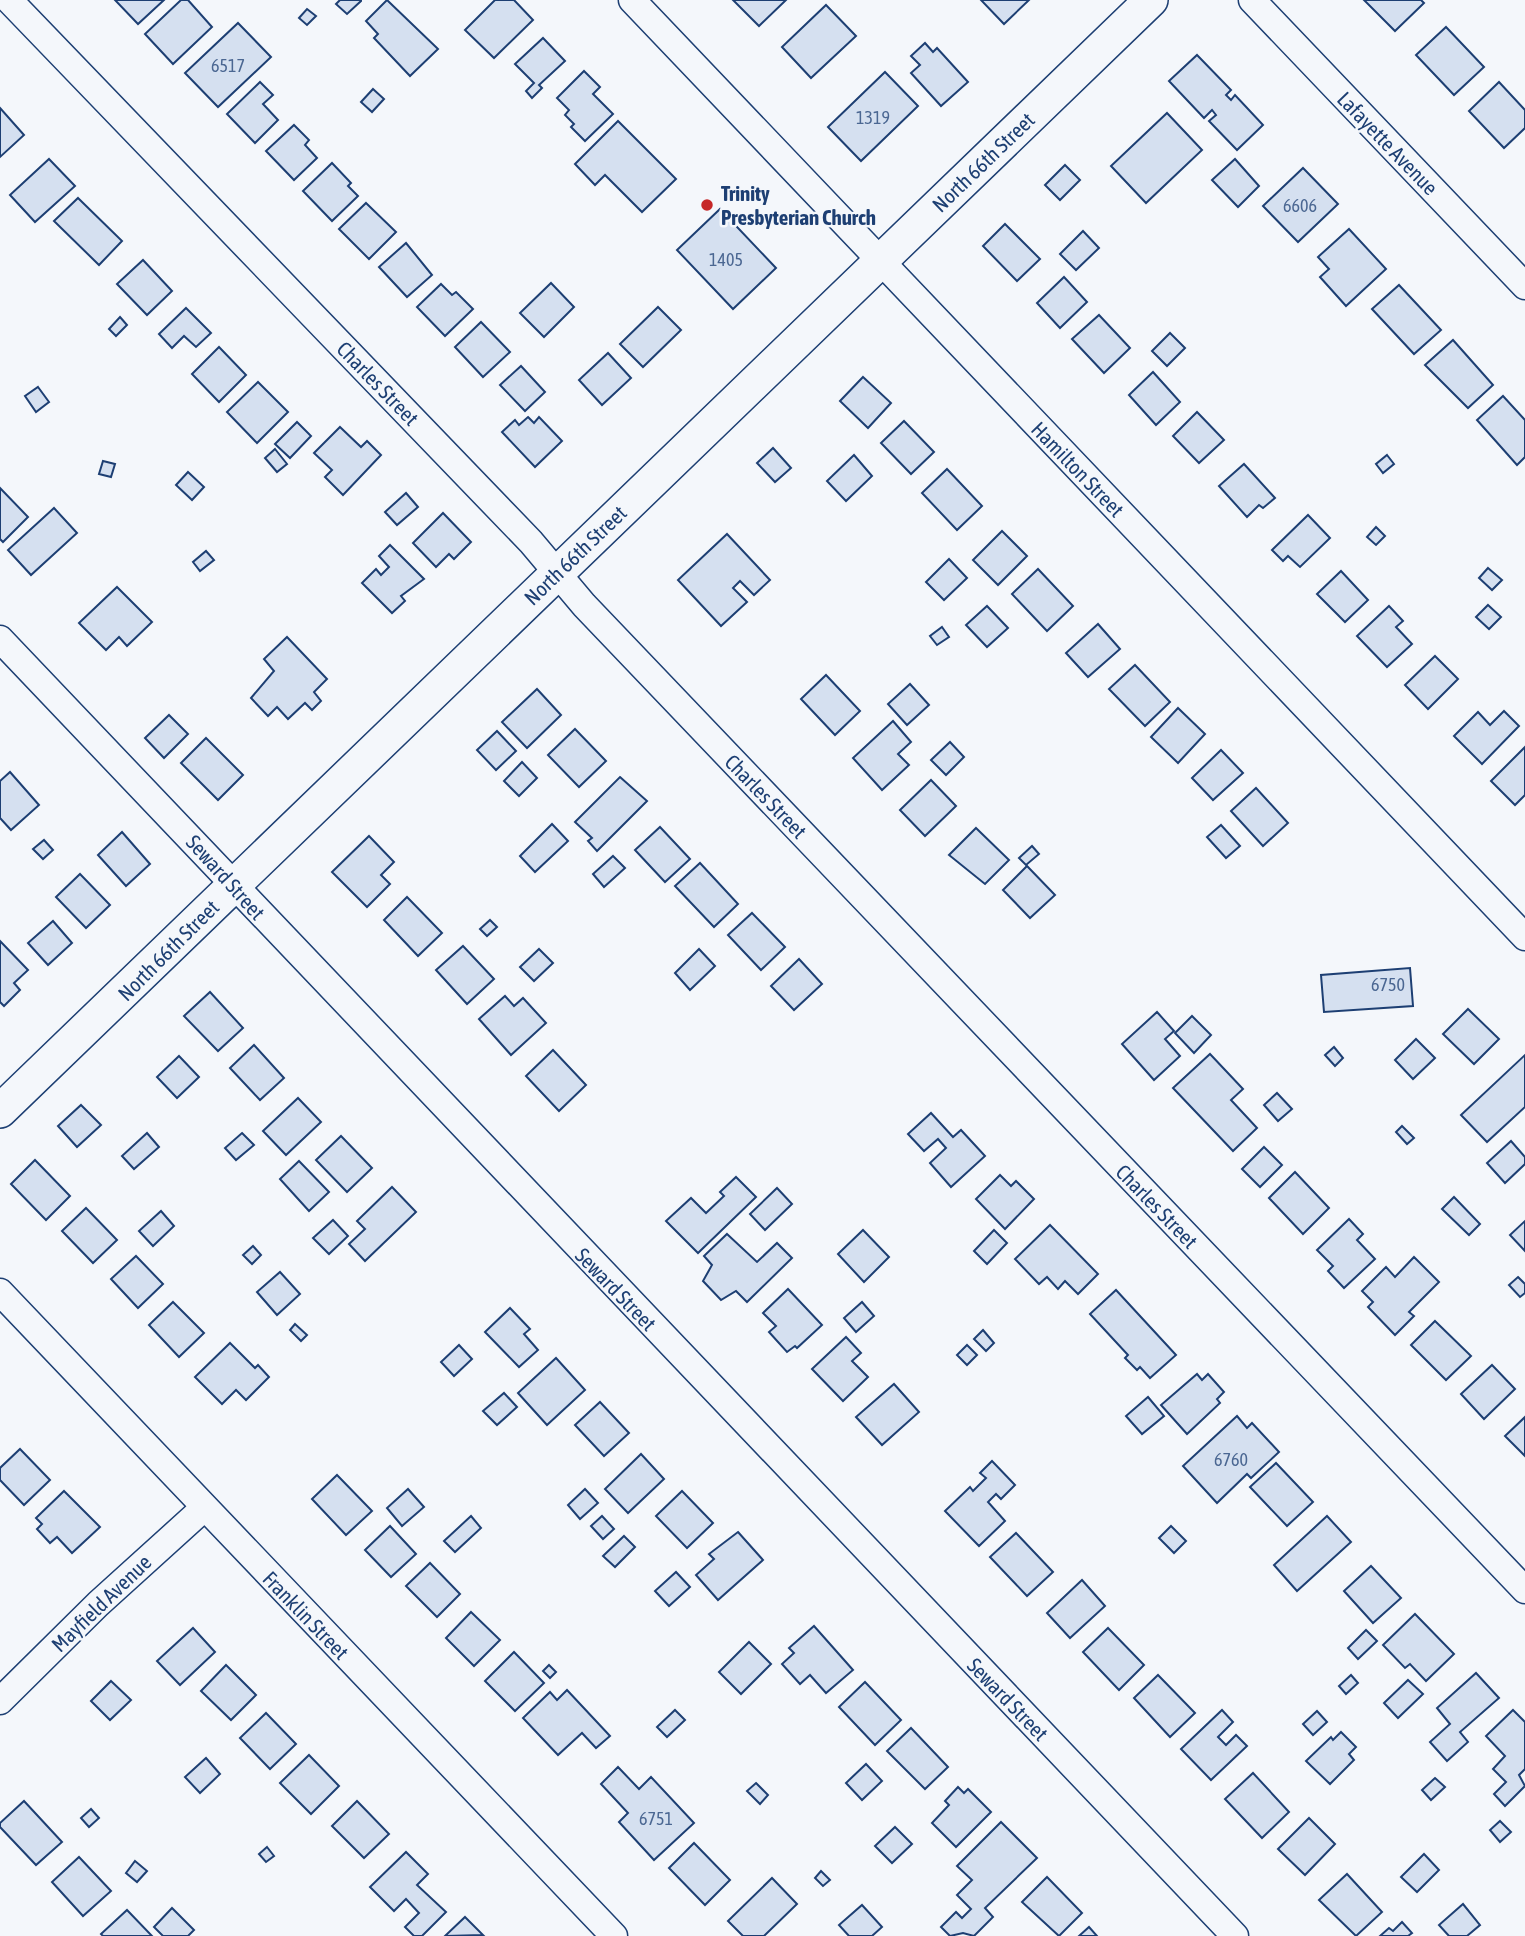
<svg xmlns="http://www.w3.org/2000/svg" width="1525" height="1936" font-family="'Asap Condensed',sans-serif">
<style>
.building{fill:#d5e0f0;stroke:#1d3f73;stroke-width:2}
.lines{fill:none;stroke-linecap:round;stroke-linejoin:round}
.minor-casing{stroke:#1d3f73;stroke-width:29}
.tertiary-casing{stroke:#1d3f73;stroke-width:36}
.minor{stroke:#f4f7fb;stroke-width:26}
.tertiary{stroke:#f4f7fb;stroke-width:33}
.poi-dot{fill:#c62828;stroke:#f4f7fb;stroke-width:2.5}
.labels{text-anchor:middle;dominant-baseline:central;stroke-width:5;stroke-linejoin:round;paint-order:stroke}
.number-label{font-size:18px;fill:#4b6792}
.street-label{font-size:21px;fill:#1d3f73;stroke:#f4f7fb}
.poi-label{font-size:21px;font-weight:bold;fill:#1d3f73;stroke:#f4f7fb;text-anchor:start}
</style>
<rect width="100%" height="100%" fill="#f4f7fb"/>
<g class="building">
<path d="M115 0H164L138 24Z"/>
<path d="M181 0H188L212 27 173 64 145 34Z"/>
<path d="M340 0H361V1L347 14 336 4Z"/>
<path d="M387 0 438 49 410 76 374 38 378 34 366 21Z"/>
<path d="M495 0H514L533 20 494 58 465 30Z"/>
<path d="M733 0H786L759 26Z"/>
<path d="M981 0H1029L1004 24Z"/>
<path d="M1364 0H1421L1424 3 1395 31Z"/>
<path d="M826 5 856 36 811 78 782 47Z"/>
<path d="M307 9 316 16 307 25 299 18Z"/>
<path d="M238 23 271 57 218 107 185 73Z"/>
<path d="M1446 27 1484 67 1454 95 1416 55Z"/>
<path d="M543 38 565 61 539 85 542 88 532 98 526 91 534 83 515 64Z"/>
<path d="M925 43 933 52 937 48 968 82 941 106 911 73 920 65 911 56Z"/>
<path d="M1197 55 1231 90 1226 95 1231 100 1235 95 1263 125 1237 150 1209 121 1216 115 1212 110 1204 118 1169 81Z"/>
<path d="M584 71 600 87 593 94 613 114 585 141 571 127 574 124 565 115 569 110 557 98Z"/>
<path d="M885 72 918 106 861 161 828 127Z"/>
<path d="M260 82 273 95 263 104 278 120 255 143 227 114Z"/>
<path d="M1499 82 1525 110V128L1504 148 1469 111Z"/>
<path d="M373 89 384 99 372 112 361 102Z"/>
<path d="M0 108 24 135 0 157Z"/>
<path d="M1167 113 1202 150 1146 203 1111 166Z"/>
<path d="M618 121 676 179 642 212 605 175 595 185 575 164Z"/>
<path d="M294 125 309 140 305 145 317 158 294 180 266 151Z"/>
<path d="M49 159 75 186 35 222 10 195Z"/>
<path d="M1235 159 1259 186 1238 207 1212 180Z"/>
<path d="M332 163 351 183 348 186 358 196 332 221 303 191Z"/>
<path d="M1065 165 1080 180 1060 200 1045 185Z"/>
<path d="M1303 168 1338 204 1298 242 1263 206Z"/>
<path d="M78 198 122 241 99 265 54 221Z"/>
<path d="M366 203 396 232 369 259 339 229Z"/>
<path d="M720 209 776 268 733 309 677 250Z"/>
<path d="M1005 224 1040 259 1017 281 983 246Z"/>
<path d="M1349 229 1386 269 1346 306 1320 277 1329 269 1318 257Z"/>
<path d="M1083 231 1099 248 1076 270 1060 254Z"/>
<path d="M406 243 432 275 407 297 379 267Z"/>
<path d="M143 260 172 291 147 315 117 284Z"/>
<path d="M1064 277 1087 302 1060 328 1037 303Z"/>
<path d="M551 283 574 307 544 337 520 313Z"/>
<path d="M441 284 452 295 456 292 473 309 445 336 417 307Z"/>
<path d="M1399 285 1441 330 1414 354 1372 309Z"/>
<path d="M658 307 681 330 643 367 620 344Z"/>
<path d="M186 308 211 333 196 347 184 336 172 348 159 334Z"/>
<path d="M1099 315 1130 348 1104 373 1072 339Z"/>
<path d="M120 317 127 325 116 336 109 329Z"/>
<path d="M481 322 510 352 483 377 455 347Z"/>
<path d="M1170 333 1185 348 1167 366 1152 351Z"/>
<path d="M1453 340 1493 385 1468 408 1425 365Z"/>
<path d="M219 347 246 375 219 402 192 374Z"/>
<path d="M608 353 631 378 602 405 579 380Z"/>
<path d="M521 366 545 392 525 411 500 385Z"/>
<path d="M1153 372 1180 402 1156 425 1129 395Z"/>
<path d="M863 377 891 403 868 428 840 401Z"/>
<path d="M258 382 288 412 257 443 227 412Z"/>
<path d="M38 387 49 402 36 412 25 396Z"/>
<path d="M1503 396 1525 420V457L1517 465 1477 420Z"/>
<path d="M1197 412 1224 440 1199 463 1173 436Z"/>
<path d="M528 417 534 423 539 417 562 441 535 467 502 432 515 420 519 425Z"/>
<path d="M904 421 934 452 911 474 881 443Z"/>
<path d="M297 422 311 436 290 458 275 444Z"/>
<path d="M340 427 361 447 367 441 381 455 343 495 325 477 332 470 314 453Z"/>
<path d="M773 448 791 468 775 482 757 463Z"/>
<path d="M275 449 287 464 277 472 265 458Z"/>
<path d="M854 455 872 476 846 501 827 481Z"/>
<path d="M1387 455 1394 464 1383 473 1376 464Z"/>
<path d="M103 461 115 464 111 477 99 474Z"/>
<path d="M1244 464 1275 498 1263 508 1259 505 1247 517 1219 486Z"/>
<path d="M947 469 982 506 957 530 922 493Z"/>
<path d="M188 472 204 487 192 500 176 485Z"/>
<path d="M0 488 28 517 3 542 0 539Z"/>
<path d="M406 493 418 507 397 525 385 512Z"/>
<path d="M54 508 77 533 31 575 8 550Z"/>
<path d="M443 513 471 542 454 559 449 554 436 567 413 543Z"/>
<path d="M1308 515 1330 538 1300 567 1288 556 1283 561 1272 550Z"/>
<path d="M1376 527 1385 536 1376 545 1367 537Z"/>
<path d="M1002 531 1027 556 998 585 973 560Z"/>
<path d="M727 534 770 580 754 595 740 581 733 588 747 602 721 626 678 580Z"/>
<path d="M390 545 424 579 401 596 405 601 392 613 362 583 376 569 381 575 389 567 379 556Z"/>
<path d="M206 551 214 560 200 571 193 562Z"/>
<path d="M949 559 967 578 944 600 926 582Z"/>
<path d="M1488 568 1502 580 1492 590 1479 578Z"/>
<path d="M1038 569 1073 606 1047 631 1012 594Z"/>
<path d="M1341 571 1368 600 1345 622 1317 594Z"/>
<path d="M117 587 152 622 127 646 119 637 106 650 79 623Z"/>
<path d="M1488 605 1501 617 1489 629 1476 617Z"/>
<path d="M987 606 1008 628 987 647 966 625Z"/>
<path d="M1389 606 1403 621 1396 627 1412 644 1387 667 1357 636Z"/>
<path d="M1098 624 1120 649 1088 677 1066 653Z"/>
<path d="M942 627 949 637 937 645 930 636Z"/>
<path d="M287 637 327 679 314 692 321 701 312 710 305 703 288 719 277 707 268 716 251 698 274 671 264 659Z"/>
<path d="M1435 656 1458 679 1428 709 1405 685Z"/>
<path d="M1135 665 1170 702 1145 726 1109 689Z"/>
<path d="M826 675 860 711 835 735 801 699Z"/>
<path d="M910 684 929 705 907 725 888 704Z"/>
<path d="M537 689 561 715 527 748 502 722Z"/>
<path d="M1178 708 1205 734 1178 763 1151 737Z"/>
<path d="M1504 711 1519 726 1482 764 1454 736 1478 712 1490 725Z"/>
<path d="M169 715 188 734 164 758 145 738Z"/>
<path d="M893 721 911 742 898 754 909 765 882 790 853 758Z"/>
<path d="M575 729 606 761 579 787 548 755Z"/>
<path d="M497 731 516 751 496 770 477 750Z"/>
<path d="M206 738 243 775 218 800 181 763Z"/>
<path d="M950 742 964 757 946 775 931 760Z"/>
<path d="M1525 747V795L1515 805 1491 781Z"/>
<path d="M1221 750 1243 773 1213 800 1192 778Z"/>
<path d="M522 762 537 778 519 796 504 781Z"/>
<path d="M10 772 39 805 11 830 0 818V781Z"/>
<path d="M620 777 647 801 597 851 588 841 592 838 575 822Z"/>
<path d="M931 780 956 806 925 836 900 810Z"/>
<path d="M1256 788 1288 823 1263 846 1231 811Z"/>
<path d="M552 824 568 841 535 872 520 856Z"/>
<path d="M1221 825 1240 846 1226 858 1207 837Z"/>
<path d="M660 827 690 859 665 882 635 850Z"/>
<path d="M976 828 1009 860 985 884 949 855Z"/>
<path d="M122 832 150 864 126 886 98 855Z"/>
<path d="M369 836 394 862 381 875 390 884 367 907 332 872Z"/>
<path d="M44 840 53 850 43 859 33 849Z"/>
<path d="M1032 846 1039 854 1026 865 1019 858Z"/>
<path d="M613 856 625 868 604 887 593 874Z"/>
<path d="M700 863 738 904 714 927 675 886Z"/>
<path d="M1027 866 1055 895 1030 918 1003 890Z"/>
<path d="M80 874 110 905 86 928 56 897Z"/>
<path d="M407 897 442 933 418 956 384 920Z"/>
<path d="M752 913 785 947 761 970 728 935Z"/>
<path d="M490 920 497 927 487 936 480 929Z"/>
<path d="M53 921 72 943 48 965 28 943Z"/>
<path d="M0 941 28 970 14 983 20 990 4 1006 0 1002Z"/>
<path d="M463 946 494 979 467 1004 436 970Z"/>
<path d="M539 949 553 963 534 981 520 967Z"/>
<path d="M699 949 715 966 690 990 675 973Z"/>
<path d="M799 959 822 984 794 1010 771 986Z"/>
<path d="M1410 968 1413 1006 1324 1012 1321 975Z"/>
<path d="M210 992 243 1028 218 1051 184 1016Z"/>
<path d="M505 996 514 1006 523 998 546 1023 511 1055 479 1019Z"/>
<path d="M1468 1009 1499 1039 1474 1064 1443 1034Z"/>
<path d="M1157 1012 1174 1031 1165 1039 1180 1056 1154 1080 1122 1044Z"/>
<path d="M1192 1016 1211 1035 1194 1053 1175 1033Z"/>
<path d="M1416 1039 1435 1058 1413 1079 1395 1060Z"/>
<path d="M254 1045 284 1078 260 1100 230 1068Z"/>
<path d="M1334 1047 1343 1058 1335 1066 1325 1055Z"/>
<path d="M553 1050 586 1085 559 1111 526 1076Z"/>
<path d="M1210 1054 1243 1089 1231 1100 1257 1128 1233 1151 1173 1088Z"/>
<path d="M1525 1055V1107L1487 1142 1461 1115Z"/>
<path d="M179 1056 199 1077 177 1098 157 1077Z"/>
<path d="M1277 1093 1292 1109 1278 1121 1264 1105Z"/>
<path d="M298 1098 321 1122 286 1155 263 1131Z"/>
<path d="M81 1105 101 1125 77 1147 58 1126Z"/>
<path d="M931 1113 953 1137 961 1130 985 1156 951 1187 930 1163 946 1148 938 1139 924 1151 908 1134Z"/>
<path d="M1402 1126 1414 1138 1407 1144 1396 1132Z"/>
<path d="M147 1133 159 1147 134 1169 122 1156Z"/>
<path d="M242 1133 254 1145 236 1160 225 1148Z"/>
<path d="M341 1136 372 1168 347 1192 316 1160Z"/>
<path d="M1511 1141 1525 1157V1164L1505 1183 1487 1163Z"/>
<path d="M1264 1147 1282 1165 1260 1187 1242 1169Z"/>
<path d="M35 1160 70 1196 46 1220 11 1184Z"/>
<path d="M299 1161 329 1192 309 1211 280 1179Z"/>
<path d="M1295 1172 1329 1208 1303 1234 1269 1198Z"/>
<path d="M1000 1175 1011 1186 1016 1181 1034 1199 1005 1229 976 1199Z"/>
<path d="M736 1177 756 1197 698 1253 666 1221 691 1198 706 1213 724 1196 720 1192Z"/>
<path d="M392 1187 416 1212 365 1261 349 1244 365 1229 357 1221Z"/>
<path d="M777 1188 792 1204 765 1230 750 1214Z"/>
<path d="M1454 1197 1480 1224 1469 1235 1442 1209Z"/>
<path d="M86 1208 117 1240 93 1263 62 1231Z"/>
<path d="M161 1211 174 1226 153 1246 139 1231Z"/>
<path d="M1349 1219 1363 1234 1357 1240 1375 1259 1344 1288 1328 1271 1333 1266 1317 1250Z"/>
<path d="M333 1220 348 1236 329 1254 313 1238Z"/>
<path d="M1525 1221V1251L1510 1235Z"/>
<path d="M1050 1225 1098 1274 1078 1294 1065 1281 1058 1289 1047 1277 1039 1284 1015 1259Z"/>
<path d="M863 1230 889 1257 864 1282 838 1254Z"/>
<path d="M994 1230 1007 1243 987 1264 974 1251Z"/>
<path d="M727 1234 757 1262 777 1243 792 1258 747 1302 736 1291 721 1300 703 1281 712 1265 704 1256Z"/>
<path d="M253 1246 261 1255 252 1264 243 1255Z"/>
<path d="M136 1256 163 1284 138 1308 111 1279Z"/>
<path d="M1414 1257 1439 1282 1409 1312 1414 1316 1395 1335 1368 1307 1373 1302 1362 1291 1386 1267 1395 1277Z"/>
<path d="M280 1272 300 1294 277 1315 257 1292Z"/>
<path d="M1518 1277 1525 1284V1293L1520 1297 1509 1285Z"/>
<path d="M788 1289 822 1325 797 1348 795 1346 787 1352 769 1332 776 1326 763 1313Z"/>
<path d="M1116 1290 1176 1355 1150 1378 1140 1367 1137 1370 1125 1358 1128 1355 1090 1314Z"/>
<path d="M173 1302 204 1333 179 1357 149 1325Z"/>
<path d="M862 1302 874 1316 856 1332 844 1318Z"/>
<path d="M510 1308 530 1329 524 1334 538 1350 519 1367 485 1332Z"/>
<path d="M1435 1321 1471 1356 1446 1380 1411 1345Z"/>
<path d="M295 1324 307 1335 301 1341 290 1330Z"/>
<path d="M983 1330 994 1343 986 1351 974 1339Z"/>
<path d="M846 1337 861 1353 852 1361 868 1377 843 1401 812 1369Z"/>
<path d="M230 1343 255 1368 258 1365 269 1377 246 1400 236 1390 222 1404 195 1377Z"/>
<path d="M459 1345 472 1359 454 1376 441 1362Z"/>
<path d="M967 1345 977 1355 967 1365 957 1355Z"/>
<path d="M556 1358 585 1390 547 1425 518 1393Z"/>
<path d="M1492 1365 1515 1389 1484 1419 1461 1394Z"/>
<path d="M1197 1374 1202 1380 1208 1374 1224 1392 1217 1399 1220 1403 1187 1434 1161 1405Z"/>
<path d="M894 1384 919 1412 882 1445 856 1417Z"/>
<path d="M504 1393 517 1407 497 1425 483 1411Z"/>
<path d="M1148 1397 1164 1416 1142 1434 1126 1416Z"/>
<path d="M600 1402 629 1433 604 1456 575 1425Z"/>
<path d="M1237 1416 1247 1428 1252 1423 1279 1452 1251 1478 1247 1474 1217 1503 1183 1466Z"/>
<path d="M1525 1417V1456L1505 1436Z"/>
<path d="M20 1449 50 1480 24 1505 0 1480V1468Z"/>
<path d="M641 1454 664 1479 628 1513 605 1489Z"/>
<path d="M992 1461 1015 1485 1001 1499 996 1494 988 1502 1005 1521 979 1546 945 1511 970 1487 973 1491 986 1478 980 1473Z"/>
<path d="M1276 1463 1313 1502 1287 1526 1250 1487Z"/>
<path d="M337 1475 372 1511 346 1535 312 1499Z"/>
<path d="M408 1489 424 1507 402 1526 387 1508Z"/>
<path d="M585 1489 598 1503 580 1519 568 1505Z"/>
<path d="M64 1491 100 1527 72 1553 57 1537 50 1543 37 1529 42 1524 36 1518Z"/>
<path d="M682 1491 713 1523 687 1548 656 1516Z"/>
<path d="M471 1516 481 1528 455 1552 444 1541Z"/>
<path d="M602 1516 614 1529 603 1539 591 1526Z"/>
<path d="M1327 1516 1351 1542 1297 1591 1274 1565Z"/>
<path d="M390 1526 416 1554 391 1577 365 1550Z"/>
<path d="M1171 1526 1186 1541 1174 1553 1159 1538Z"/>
<path d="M738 1532 763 1560 718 1600 696 1575 714 1559 709 1554Z"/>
<path d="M1016 1533 1053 1572 1027 1596 990 1557Z"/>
<path d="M624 1536 635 1547 615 1567 603 1556Z"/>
<path d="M430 1563 460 1594 437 1617 406 1586Z"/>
<path d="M1371 1566 1401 1598 1373 1623 1344 1591Z"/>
<path d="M676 1572 690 1587 669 1606 655 1591Z"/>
<path d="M1082 1580 1105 1606 1070 1638 1047 1613Z"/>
<path d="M471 1612 500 1640 474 1666 446 1638Z"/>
<path d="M1415 1614 1454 1654 1426 1681 1410 1664 1405 1668 1383 1645Z"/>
<path d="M814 1626 853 1670 826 1693 810 1675 800 1684 782 1664 794 1653 789 1648Z"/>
<path d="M193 1628 215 1652 180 1685 157 1661Z"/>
<path d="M1108 1628 1144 1665 1119 1690 1083 1652Z"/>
<path d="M1366 1630 1377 1641 1358 1659 1348 1648Z"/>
<path d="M749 1642 771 1664 741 1694 719 1672Z"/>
<path d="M514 1652 544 1683 515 1711 485 1681Z"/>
<path d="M226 1665 256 1695 231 1720 201 1691Z"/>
<path d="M549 1665 556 1672 550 1678 543 1671Z"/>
<path d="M1476 1673 1499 1698 1460 1732 1468 1742 1447 1761 1430 1742 1450 1724 1437 1708Z"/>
<path d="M1158 1675 1195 1713 1170 1737 1134 1698Z"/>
<path d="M1351 1675 1358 1683 1346 1694 1339 1686Z"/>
<path d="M1408 1680 1423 1694 1398 1718 1384 1703Z"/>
<path d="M111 1681 131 1700 110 1720 91 1701Z"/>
<path d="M865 1682 901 1720 875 1745 839 1707Z"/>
<path d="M567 1690 610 1736 596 1748 582 1733 558 1755 523 1718 550 1692 557 1700Z"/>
<path d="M675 1710 685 1720 667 1737 657 1727Z"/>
<path d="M1222 1710 1233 1722 1218 1737 1226 1745 1236 1735 1247 1746 1211 1780 1181 1749Z"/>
<path d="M1513 1710 1525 1722V1769L1519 1775 1525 1786 1505 1806 1494 1794 1506 1782 1493 1769 1505 1756 1486 1736Z"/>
<path d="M1317 1711 1327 1722 1313 1735 1303 1724Z"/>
<path d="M266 1713 296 1744 270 1769 240 1738Z"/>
<path d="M911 1728 948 1767 925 1789 887 1751Z"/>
<path d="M1341 1732 1356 1747 1349 1754 1354 1760 1330 1784 1306 1761 1331 1737 1333 1740Z"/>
<path d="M309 1755 339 1786 311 1814 280 1783Z"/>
<path d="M206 1758 220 1774 200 1793 185 1777Z"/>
<path d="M866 1764 882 1781 862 1800 846 1783Z"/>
<path d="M618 1767 639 1789 651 1777 694 1823 654 1860 619 1822 628 1813 601 1784Z"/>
<path d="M1253 1773 1289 1812 1262 1838 1225 1799Z"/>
<path d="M1435 1778 1445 1787 1431 1800 1422 1790Z"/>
<path d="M756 1783 768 1795 760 1804 747 1791Z"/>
<path d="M958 1787 964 1793 968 1789 991 1812 956 1847 932 1823 949 1805 945 1801Z"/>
<path d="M24 1801 62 1842 36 1865 0 1827V1823Z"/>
<path d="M357 1801 389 1834 364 1858 332 1826Z"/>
<path d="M91 1809 99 1818 89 1827 81 1818Z"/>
<path d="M1309 1818 1335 1844 1305 1875 1278 1849Z"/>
<path d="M1500 1821 1511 1832 1500 1842 1490 1830Z"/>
<path d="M1001 1822 1037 1858 985 1908 993 1917 974 1936 963 1933 950 1936 941 1927 956 1912 962 1918 971 1909 957 1895 972 1880 957 1866Z"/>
<path d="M895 1827 912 1844 892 1863 875 1846Z"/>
<path d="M694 1843 730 1880 705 1905 669 1868Z"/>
<path d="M267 1847 274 1856 266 1862 259 1854Z"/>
<path d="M406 1852 428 1874 417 1885 446 1912 422 1936H414L405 1927 419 1913 406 1899 394 1911 370 1887Z"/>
<path d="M1424 1854 1439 1870 1417 1892 1401 1877Z"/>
<path d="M79 1857 111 1891 83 1916 52 1882Z"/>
<path d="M135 1861 147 1871 137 1882 126 1873Z"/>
<path d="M821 1871 830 1880 823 1886 815 1878Z"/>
<path d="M1347 1874 1382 1912 1356 1936 1319 1900Z"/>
<path d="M1047 1877 1082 1913 1059 1936 1022 1902Z"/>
<path d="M772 1878 797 1904 764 1936H743L728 1921Z"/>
<path d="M1463 1904 1480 1925 1467 1936H1449L1439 1925Z"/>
<path d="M862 1905 882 1927 872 1936H849L839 1925Z"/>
<path d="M172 1908 194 1930 188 1936H163L154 1927Z"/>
<path d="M127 1910 152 1936H103L101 1934Z"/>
<path d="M465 1917 483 1935 445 1936Z"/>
<path d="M1402 1922 1412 1933 1408 1936H1380L1389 1928 1393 1931Z"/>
<path d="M1089 1927 1097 1936H1079Z"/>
</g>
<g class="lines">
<defs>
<g id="minor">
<path d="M9 0 531 542 584 605 1525 1590"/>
<path d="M632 0 1525 937"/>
<path d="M1252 0 1525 286"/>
<path d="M0 639 1235 1936"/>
<path d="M0 1292 614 1936"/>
<path d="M0 1701 98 1604 204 1508"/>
</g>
<path id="tertiary" d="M0 1111 1151 0"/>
</defs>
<use href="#minor" class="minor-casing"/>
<use href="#tertiary" class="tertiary-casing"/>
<use href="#minor" class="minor"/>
<use href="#tertiary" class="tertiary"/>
</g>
<circle class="poi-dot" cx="707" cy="205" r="7"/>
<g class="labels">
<g class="number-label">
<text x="228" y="65">6517</text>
<text x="873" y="117">1319</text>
<text x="1300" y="205">6606</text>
<text x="726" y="259">1405</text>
<text x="1388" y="984">6750</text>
<text x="1231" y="1459">6760</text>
<text x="656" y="1818">6751</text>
</g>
<g class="street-label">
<text transform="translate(1388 143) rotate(46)">Lafayette Avenue</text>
<text transform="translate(983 162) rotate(-44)">North 66th Street</text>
<text transform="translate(378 383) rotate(46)">Charles Street</text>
<text transform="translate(1078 469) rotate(46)">Hamilton Street</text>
<text transform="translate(575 555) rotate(-44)">North 66th Street</text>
<text transform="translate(766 796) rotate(46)">Charles Street</text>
<text transform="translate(226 877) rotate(48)">Seward Street</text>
<text transform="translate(168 950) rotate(-45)">North 66th Street</text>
<text transform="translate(1157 1206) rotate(46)">Charles Street</text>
<text transform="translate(616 1289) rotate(46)">Seward Street</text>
<text transform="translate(101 1603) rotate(-44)">Mayfield Avenue</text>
<text transform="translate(306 1615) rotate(46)">Franklin Street</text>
<text transform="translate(1008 1699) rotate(46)">Seward Street</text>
</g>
<g class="poi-label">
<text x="721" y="193">Trinity<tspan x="721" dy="24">Presbyterian Church</tspan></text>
</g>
</g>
</svg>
